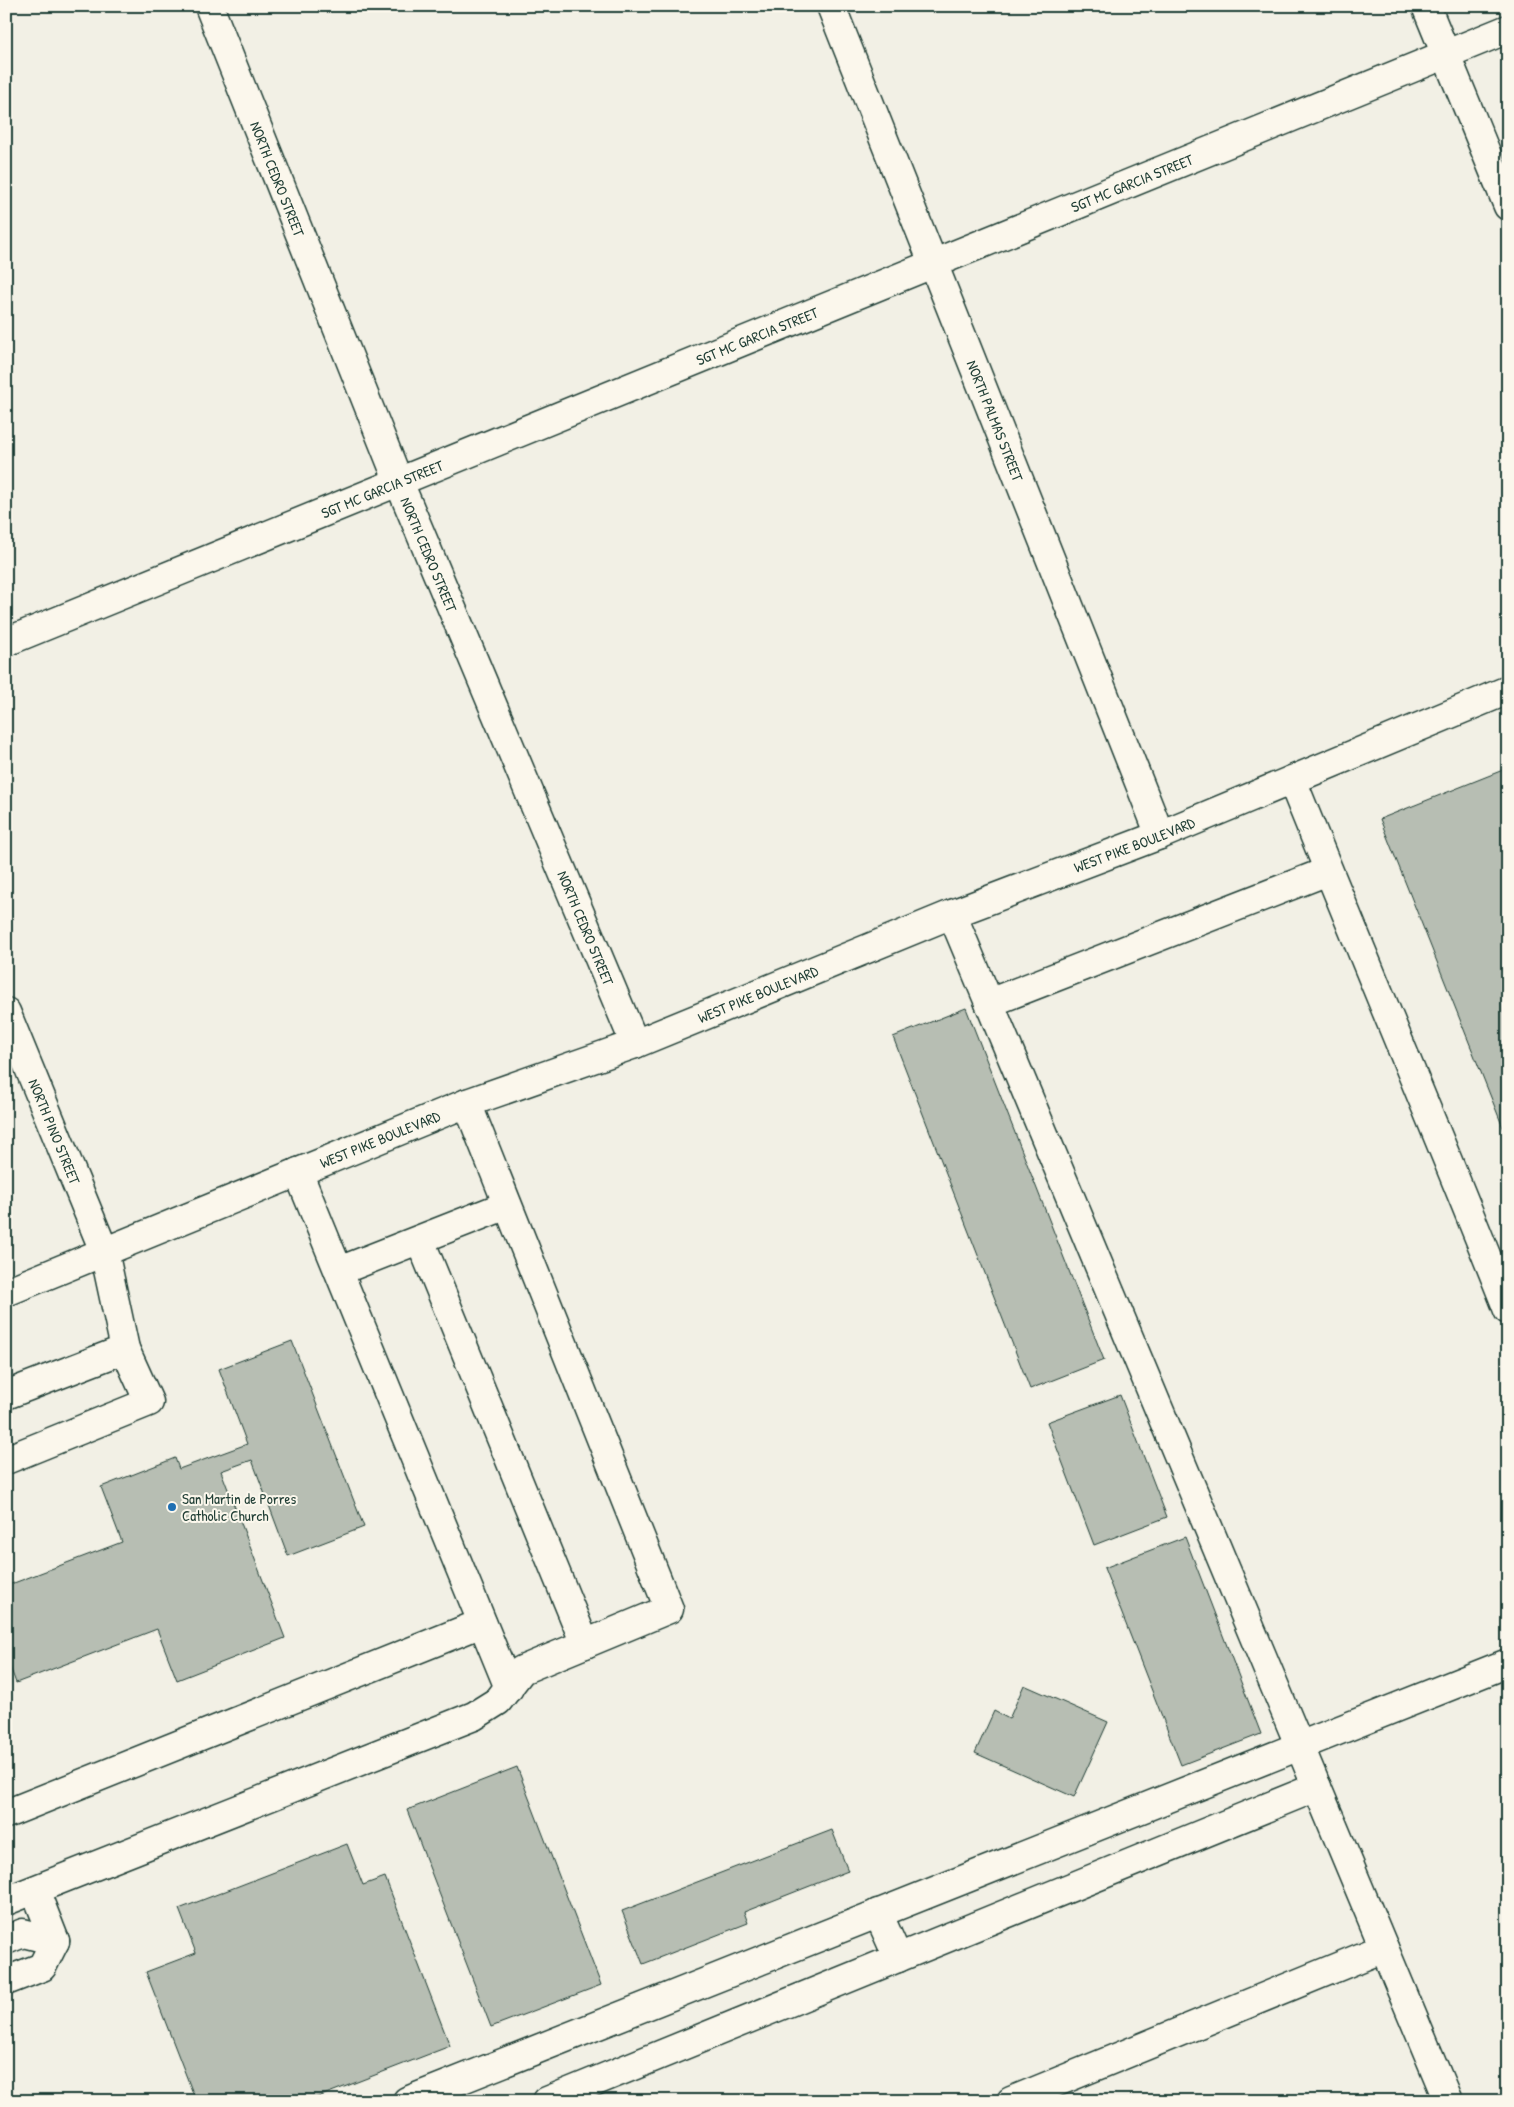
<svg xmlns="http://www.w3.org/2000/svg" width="1514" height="2107" font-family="'Patrick Hand',sans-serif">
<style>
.building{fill:#b7beb3;stroke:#1f3d34}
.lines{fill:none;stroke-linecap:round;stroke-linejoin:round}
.minor-casing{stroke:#1f3d34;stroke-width:31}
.minor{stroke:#fbf7ec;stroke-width:28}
.poi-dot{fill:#1f6fb2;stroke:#fbf7ec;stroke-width:2}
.labels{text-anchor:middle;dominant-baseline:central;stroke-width:4;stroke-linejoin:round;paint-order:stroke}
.street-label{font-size:15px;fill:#1f3d34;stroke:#fbf7ec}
.poi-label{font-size:15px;fill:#1f3d34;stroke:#fbf7ec;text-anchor:start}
</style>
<rect width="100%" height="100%" fill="#f2f0e5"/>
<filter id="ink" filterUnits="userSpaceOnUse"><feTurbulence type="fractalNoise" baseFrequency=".02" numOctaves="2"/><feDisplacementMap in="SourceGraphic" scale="10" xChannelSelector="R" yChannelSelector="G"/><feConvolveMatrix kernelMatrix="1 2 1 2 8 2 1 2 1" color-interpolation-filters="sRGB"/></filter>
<g filter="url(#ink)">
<g class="building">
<path d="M1508 768V1140L1380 819Z"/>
<path d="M966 1008 1104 1360 1030 1389 893 1037Z"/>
<path d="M292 1341 364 1527 288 1556 252 1460 221 1471 285 1638 177 1680 157 1629 16 1683 6 1656V1586L122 1542 101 1487 175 1458 179 1469 247 1444 219 1369Z"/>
<path d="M1120 1395 1167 1517 1094 1545 1047 1422Z"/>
<path d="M1185 1537 1261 1734 1181 1765 1104 1568Z"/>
<path d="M1024 1685 1108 1722 1074 1797 975 1753 994 1711 1009 1719Z"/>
<path d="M517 1767 601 1985 491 2027 407 1810Z"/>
<path d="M832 1830 848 1871 744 1912 748 1923 643 1964 622 1911Z"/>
<path d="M347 1844 363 1885 385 1877 450 2046 308 2101H196L146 1972 196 1953 179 1909Z"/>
</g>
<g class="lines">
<defs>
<g id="minor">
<path id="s1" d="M209 6 398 480 635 1044"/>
<path id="s2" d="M831 6 1160 835"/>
<path d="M1426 6 1508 206"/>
<path id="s3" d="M6 642 1508 29"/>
<path d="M1292 780C1363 957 1438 1133 1508 1310"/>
<path d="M952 914 1448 2101"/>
<path d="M989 1003 1328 871"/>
<path id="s4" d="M6 1012 104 1251 125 1349 149 1402 6 1460"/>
<path d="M298 1172 509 1688"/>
<path d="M420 1240 585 1644"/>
<path d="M339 1271 507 1205"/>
<path id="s5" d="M6 1292 467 1103 635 1044 952 914 1160 835 1508 690"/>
<path d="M6 1395 125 1349"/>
<path d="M6 1814 482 1623"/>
<path d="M6 1901 474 1716 498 1701 522 1670 669 1609 467 1103"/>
<path d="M878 1913 898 1958"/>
<path d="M6 1940 23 1933 55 1941"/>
<path d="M6 1981 42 1967 55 1941 35 1890"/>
<path d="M407 2101 1508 1663"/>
<path d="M547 2101 1317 1787"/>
<path d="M1011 2101 1384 1948"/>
</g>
</defs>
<use href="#minor" class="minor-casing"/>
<use href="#minor" class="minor"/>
</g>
</g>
<circle class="poi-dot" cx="172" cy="1507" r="5"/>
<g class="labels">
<g class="street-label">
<text stroke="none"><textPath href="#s1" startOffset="186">NORTH CEDRO STREET</textPath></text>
<text stroke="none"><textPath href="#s3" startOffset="1216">SGT MC GARCIA STREET</textPath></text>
<text stroke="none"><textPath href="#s3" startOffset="811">SGT MC GARCIA STREET</textPath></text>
<text stroke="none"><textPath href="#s2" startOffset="446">NORTH PALMAS STREET</textPath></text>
<text stroke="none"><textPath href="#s3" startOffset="406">SGT MC GARCIA STREET</textPath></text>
<text stroke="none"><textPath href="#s1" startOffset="591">NORTH CEDRO STREET</textPath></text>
<text stroke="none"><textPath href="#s5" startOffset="1214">WEST PIKE BOULEVARD</textPath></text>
<text stroke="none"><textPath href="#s1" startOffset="996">NORTH CEDRO STREET</textPath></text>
<text stroke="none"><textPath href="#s5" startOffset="809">WEST PIKE BOULEVARD</textPath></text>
<text stroke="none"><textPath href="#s4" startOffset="129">NORTH PINO STREET</textPath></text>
<text stroke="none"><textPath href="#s5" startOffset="404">WEST PIKE BOULEVARD</textPath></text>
</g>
<g class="poi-label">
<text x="182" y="1498">San Martin de Porres<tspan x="182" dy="17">Catholic Church</tspan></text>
</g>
</g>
<rect width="1514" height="2107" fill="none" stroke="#fbf7ec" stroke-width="25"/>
<rect x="12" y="12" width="1489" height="2082" fill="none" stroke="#1f3d34" stroke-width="2" filter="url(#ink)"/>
</svg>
